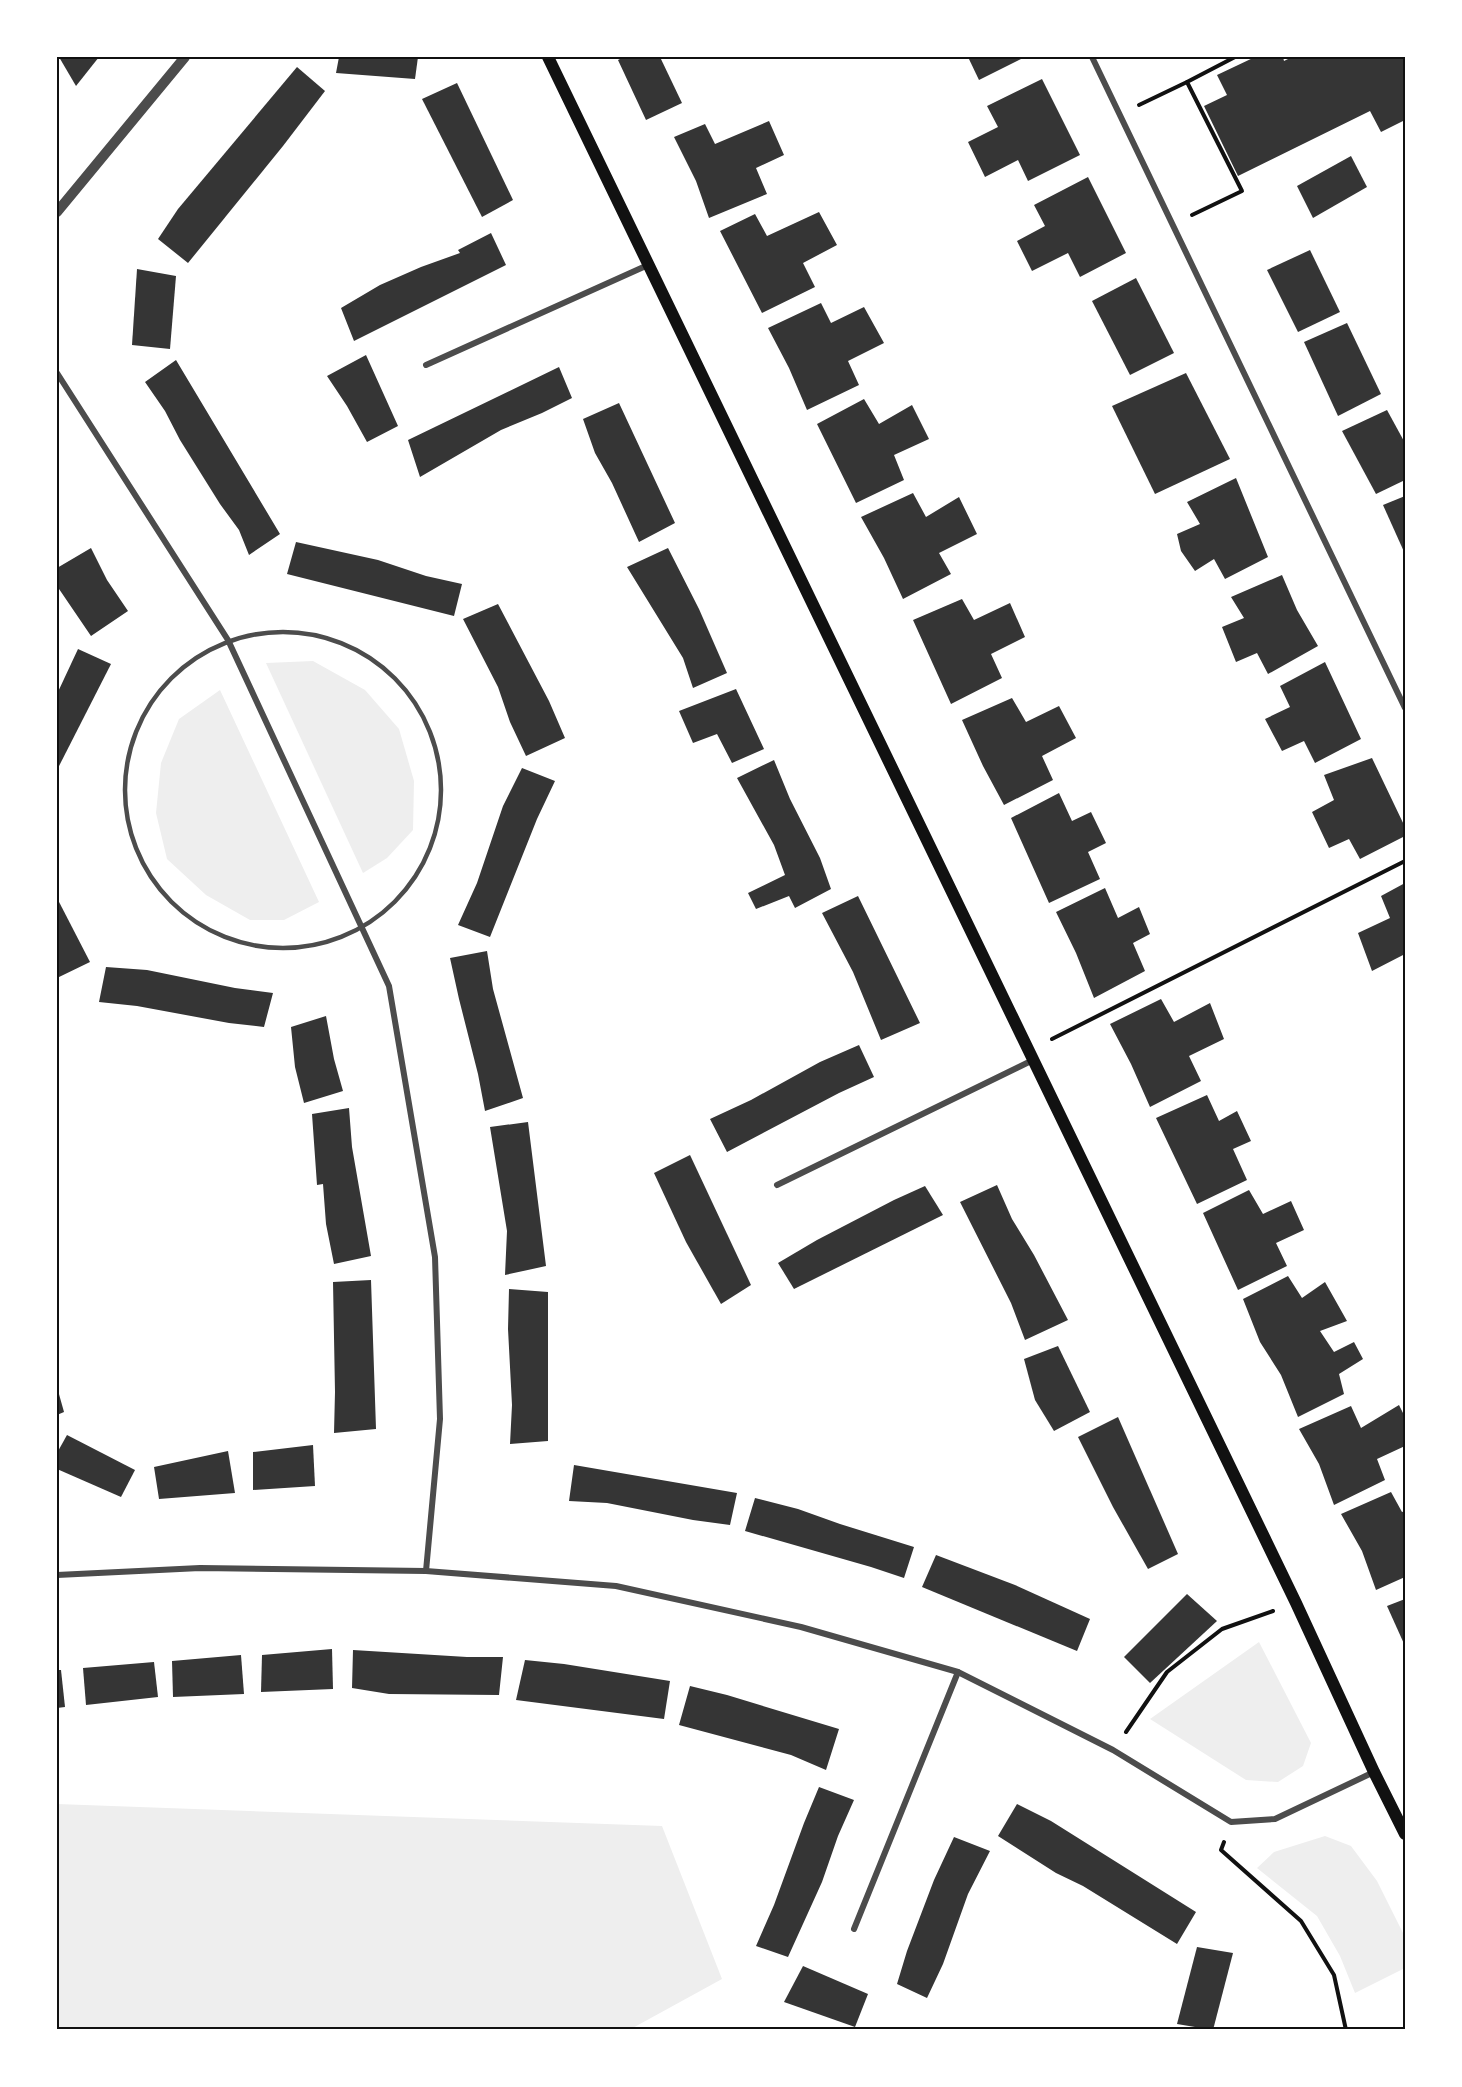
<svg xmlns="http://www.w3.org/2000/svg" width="1462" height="2087" font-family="Rubik,sans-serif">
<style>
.green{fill:#eee}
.building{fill:#353535}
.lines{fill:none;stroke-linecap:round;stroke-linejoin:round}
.path{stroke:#111;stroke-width:4}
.service{stroke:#4c4c4c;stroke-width:4.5}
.minor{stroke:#4c4c4c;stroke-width:6}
.tertiary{stroke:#4c4c4c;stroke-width:10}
.secondary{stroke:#111;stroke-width:12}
.neatline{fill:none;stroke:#111;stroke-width:2}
</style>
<rect width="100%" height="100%" fill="#fff"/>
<g class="green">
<path d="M313 661 365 690 399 729 414 781 413 830 387 858 363 873 266 663Z"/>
<path d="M220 690 319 902 284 920H250L206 895 167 859 156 813 161 763 179 719Z"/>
<path d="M1259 1642 1311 1743 1303 1766 1278 1782 1246 1780 1150 1719Z"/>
<path d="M57 1804 662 1826 722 1979 629 2030H57Z"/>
<path d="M1325 1836 1351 1846 1377 1881 1405 1937 1403 1969 1355 1993 1340 1956 1317 1916 1257 1868 1274 1852Z"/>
</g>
<g class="building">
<path d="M59 57H99L76 86Z"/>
<path d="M339 57H418L415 79 336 73Z"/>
<path d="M624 57H660L682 103 646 120 618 60Z"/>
<path d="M968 57H1025L979 80Z"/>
<path d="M1255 57H1283L1284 61 1292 57H1405V120L1381 132 1370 111 1238 176 1204 106 1227 95 1217 75Z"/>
<path d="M297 67 325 91 283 146 188 263 158 239 178 209Z"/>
<path d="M1042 79 1080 155 1028 181 1018 160 985 177 968 142 998 127 987 106Z"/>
<path d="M457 83 513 200 482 217 422 99Z"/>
<path d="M769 121 784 155 756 168 767 194 709 218 696 181 674 137 705 124 715 144Z"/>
<path d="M1351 156 1367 187 1313 218 1297 186Z"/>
<path d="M1088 177 1126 253 1080 277 1068 253 1032 271 1017 241 1045 226 1034 205Z"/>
<path d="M819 212 837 245 803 263 815 287 762 313 720 231 755 214 767 236Z"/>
<path d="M491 233 506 265 354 341 341 308 380 285 421 267 460 253 458 250Z"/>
<path d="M1310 250 1340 312 1298 332 1267 270Z"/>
<path d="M137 269 176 276 170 349 132 345Z"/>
<path d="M1136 278 1174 353 1130 375 1092 301Z"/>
<path d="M821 303 831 323 864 307 884 343 848 361 859 385 807 410 789 368 768 328Z"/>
<path d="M1347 323 1381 394 1338 416 1304 342Z"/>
<path d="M366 355 398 426 367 442 347 406 327 376Z"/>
<path d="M176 360 280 534 249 555 239 530 220 504 180 440 165 411 145 382Z"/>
<path d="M559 367 572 398 542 413 501 430 420 477 408 440Z"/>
<path d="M1186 373 1230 459 1155 494 1112 406Z"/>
<path d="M864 399 879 424 912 405 929 439 894 455 904 480 856 503 817 424Z"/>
<path d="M619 403 675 523 639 542 612 483 595 453 583 419Z"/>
<path d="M1387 410 1405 443V480L1376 494 1342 431Z"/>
<path d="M1236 478 1268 557 1225 579 1214 559 1195 571 1181 551 1177 534 1200 524 1187 502Z"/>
<path d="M913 493 926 517 959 497 977 534 939 553 951 574 903 599 884 558 861 517Z"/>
<path d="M1405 496V554L1383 505Z"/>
<path d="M296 542 378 560 426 576 462 584 454 616 287 574Z"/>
<path d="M91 548 107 580 128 611 91 636 57 586V568Z"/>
<path d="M668 548 699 609 727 673 693 688 683 658 627 567Z"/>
<path d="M1282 575 1297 610 1318 646 1268 674 1257 653 1236 662 1222 627 1244 618 1231 597Z"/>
<path d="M962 599 974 620 1010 603 1025 637 991 654 1002 678 951 704 913 620Z"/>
<path d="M498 604 549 701 565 738 526 756 510 722 498 687 463 619Z"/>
<path d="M78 649 111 664 57 770V694Z"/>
<path d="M1325 662 1361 739 1315 763 1304 741 1282 751 1265 719 1290 707 1280 686Z"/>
<path d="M736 689 764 749 732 763 717 734 693 743 679 711Z"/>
<path d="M1012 698 1026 722 1059 706 1076 738 1042 756 1053 780 1004 805 983 766 962 720Z"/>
<path d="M1372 758 1405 827V836L1360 859 1349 839 1329 848 1312 812 1334 800 1324 775Z"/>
<path d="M774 760 790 799 820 858 831 889 795 908 789 896 756 909 748 893 785 875 774 845 737 778Z"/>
<path d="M522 768 555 781 537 819 490 937 458 925 477 883 503 806Z"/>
<path d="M1059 793 1072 821 1091 812 1106 843 1088 852 1100 879 1049 903 1011 818Z"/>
<path d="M1405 883V954L1372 971 1358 933 1390 918 1381 896Z"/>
<path d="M1105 888 1118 918 1139 907 1150 934 1133 943 1145 971 1094 998 1076 953 1056 912Z"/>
<path d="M858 896 920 1023 881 1040 853 972 822 913Z"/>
<path d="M57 898 90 962 57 978Z"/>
<path d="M487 951 493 989 523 1098 485 1111 478 1074 459 999 450 958Z"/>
<path d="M106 967 147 970 235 988 273 993 264 1027 229 1023 137 1006 99 1002Z"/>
<path d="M1161 999 1174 1022 1210 1003 1224 1039 1189 1056 1201 1081 1150 1107 1131 1064 1110 1024Z"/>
<path d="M326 1016 334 1059 343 1091 304 1103 295 1067 291 1027Z"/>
<path d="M859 1045 874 1077 839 1093 727 1152 710 1119 751 1100 820 1062Z"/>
<path d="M1207 1095 1219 1121 1237 1111 1251 1141 1233 1149 1247 1180 1197 1204 1156 1118Z"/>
<path d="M349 1108 352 1147 371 1256 334 1264 326 1224 323 1184 317 1185 312 1114Z"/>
<path d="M528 1122 546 1266 505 1275 507 1231 490 1127Z"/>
<path d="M690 1155 751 1285 721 1304 686 1242 654 1173Z"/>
<path d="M997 1185 1012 1219 1034 1255 1068 1320 1025 1340 1011 1303 960 1202Z"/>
<path d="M925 1186 943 1215 794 1289 778 1263 817 1240 894 1200Z"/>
<path d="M1249 1190 1263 1214 1291 1201 1304 1230 1276 1243 1287 1266 1238 1290 1203 1213Z"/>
<path d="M1288 1276 1302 1298 1325 1282 1347 1321 1320 1331 1334 1352 1354 1342 1363 1359 1339 1374 1344 1394 1298 1417 1281 1375 1260 1342 1243 1299Z"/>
<path d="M371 1280 376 1429 334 1433 335 1392 333 1282Z"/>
<path d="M509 1289 548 1292V1441L510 1444 512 1405 508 1329Z"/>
<path d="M1058 1346 1090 1412 1054 1431 1035 1400 1024 1359Z"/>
<path d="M57 1387 64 1412 57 1415Z"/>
<path d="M1399 1405 1405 1417V1446L1377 1459 1385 1480 1334 1505 1319 1464 1299 1429 1351 1406 1361 1428Z"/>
<path d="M1118 1417 1178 1554 1148 1569 1113 1507 1078 1437Z"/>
<path d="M67 1435 135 1470 121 1497 57 1469V1453Z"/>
<path d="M313 1445 315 1486 253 1490V1452Z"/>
<path d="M228 1451 235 1493 159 1499 154 1467Z"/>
<path d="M574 1465 737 1493 730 1525 693 1520 607 1503 569 1501Z"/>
<path d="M1391 1492 1402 1512 1405 1511V1577L1376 1590 1362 1551 1341 1514Z"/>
<path d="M755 1498 798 1509 840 1524 914 1547 904 1578 871 1567 745 1531Z"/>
<path d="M936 1555 1015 1585 1090 1619 1077 1651 922 1587Z"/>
<path d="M1187 1594 1217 1621 1150 1683 1124 1657Z"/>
<path d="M1405 1599V1646L1387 1606Z"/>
<path d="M332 1649 333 1689 261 1692 262 1655Z"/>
<path d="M353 1650 467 1657H503L499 1695 389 1694 352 1688Z"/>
<path d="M241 1655 244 1694 173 1697 172 1661Z"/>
<path d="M525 1660 564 1664 670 1681 664 1719 516 1700Z"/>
<path d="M154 1662 158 1697 86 1705 83 1668Z"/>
<path d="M57 1670H61L65 1707 57 1708Z"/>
<path d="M690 1686 727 1695 839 1729 826 1770 791 1755 679 1725Z"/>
<path d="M819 1787 854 1800 838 1836 822 1882 788 1957 756 1946 774 1905 804 1823Z"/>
<path d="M1017 1804 1051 1821 1196 1912 1177 1944 1083 1886 1056 1873 998 1836Z"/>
<path d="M954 1837 990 1851 968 1894 943 1964 927 1998 897 1984 907 1951 934 1880Z"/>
<path d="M1197 1947 1233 1953 1213 2030 1177 2024Z"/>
<path d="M803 1966 868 1994 855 2027 784 2002Z"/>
</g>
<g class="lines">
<g class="path">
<path d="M1139 105 1187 82"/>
<path d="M1192 215 1242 191 1187 82 1235 57"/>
<path d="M1052 1039 1405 861"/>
<path d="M1126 1732 1167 1672 1222 1629 1273 1611"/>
<path d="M1224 1842 1221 1850 1301 1921 1334 1975 1346 2030"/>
</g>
<circle class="service" cx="283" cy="790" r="158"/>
<g class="minor">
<path d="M1092 57 1405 708"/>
<path d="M426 365 648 265"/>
<path d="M57 373 228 640 389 986 435 1257 440 1419 426 1571"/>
<path d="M777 1185 1033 1060"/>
<path d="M57 1575 200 1568 426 1571 616 1586 801 1627 958 1672 1113 1750 1231 1822 1275 1819 1374 1772"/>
<path d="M854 1929 958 1672"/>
</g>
<path class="tertiary" d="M57 212 185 57"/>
<path class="secondary" d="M548 57 1296 1603 1374 1772 1405 1834"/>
</g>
<rect width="1462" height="2087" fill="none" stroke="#ffffff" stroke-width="117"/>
<rect x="58" y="58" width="1346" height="1970" class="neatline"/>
</svg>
